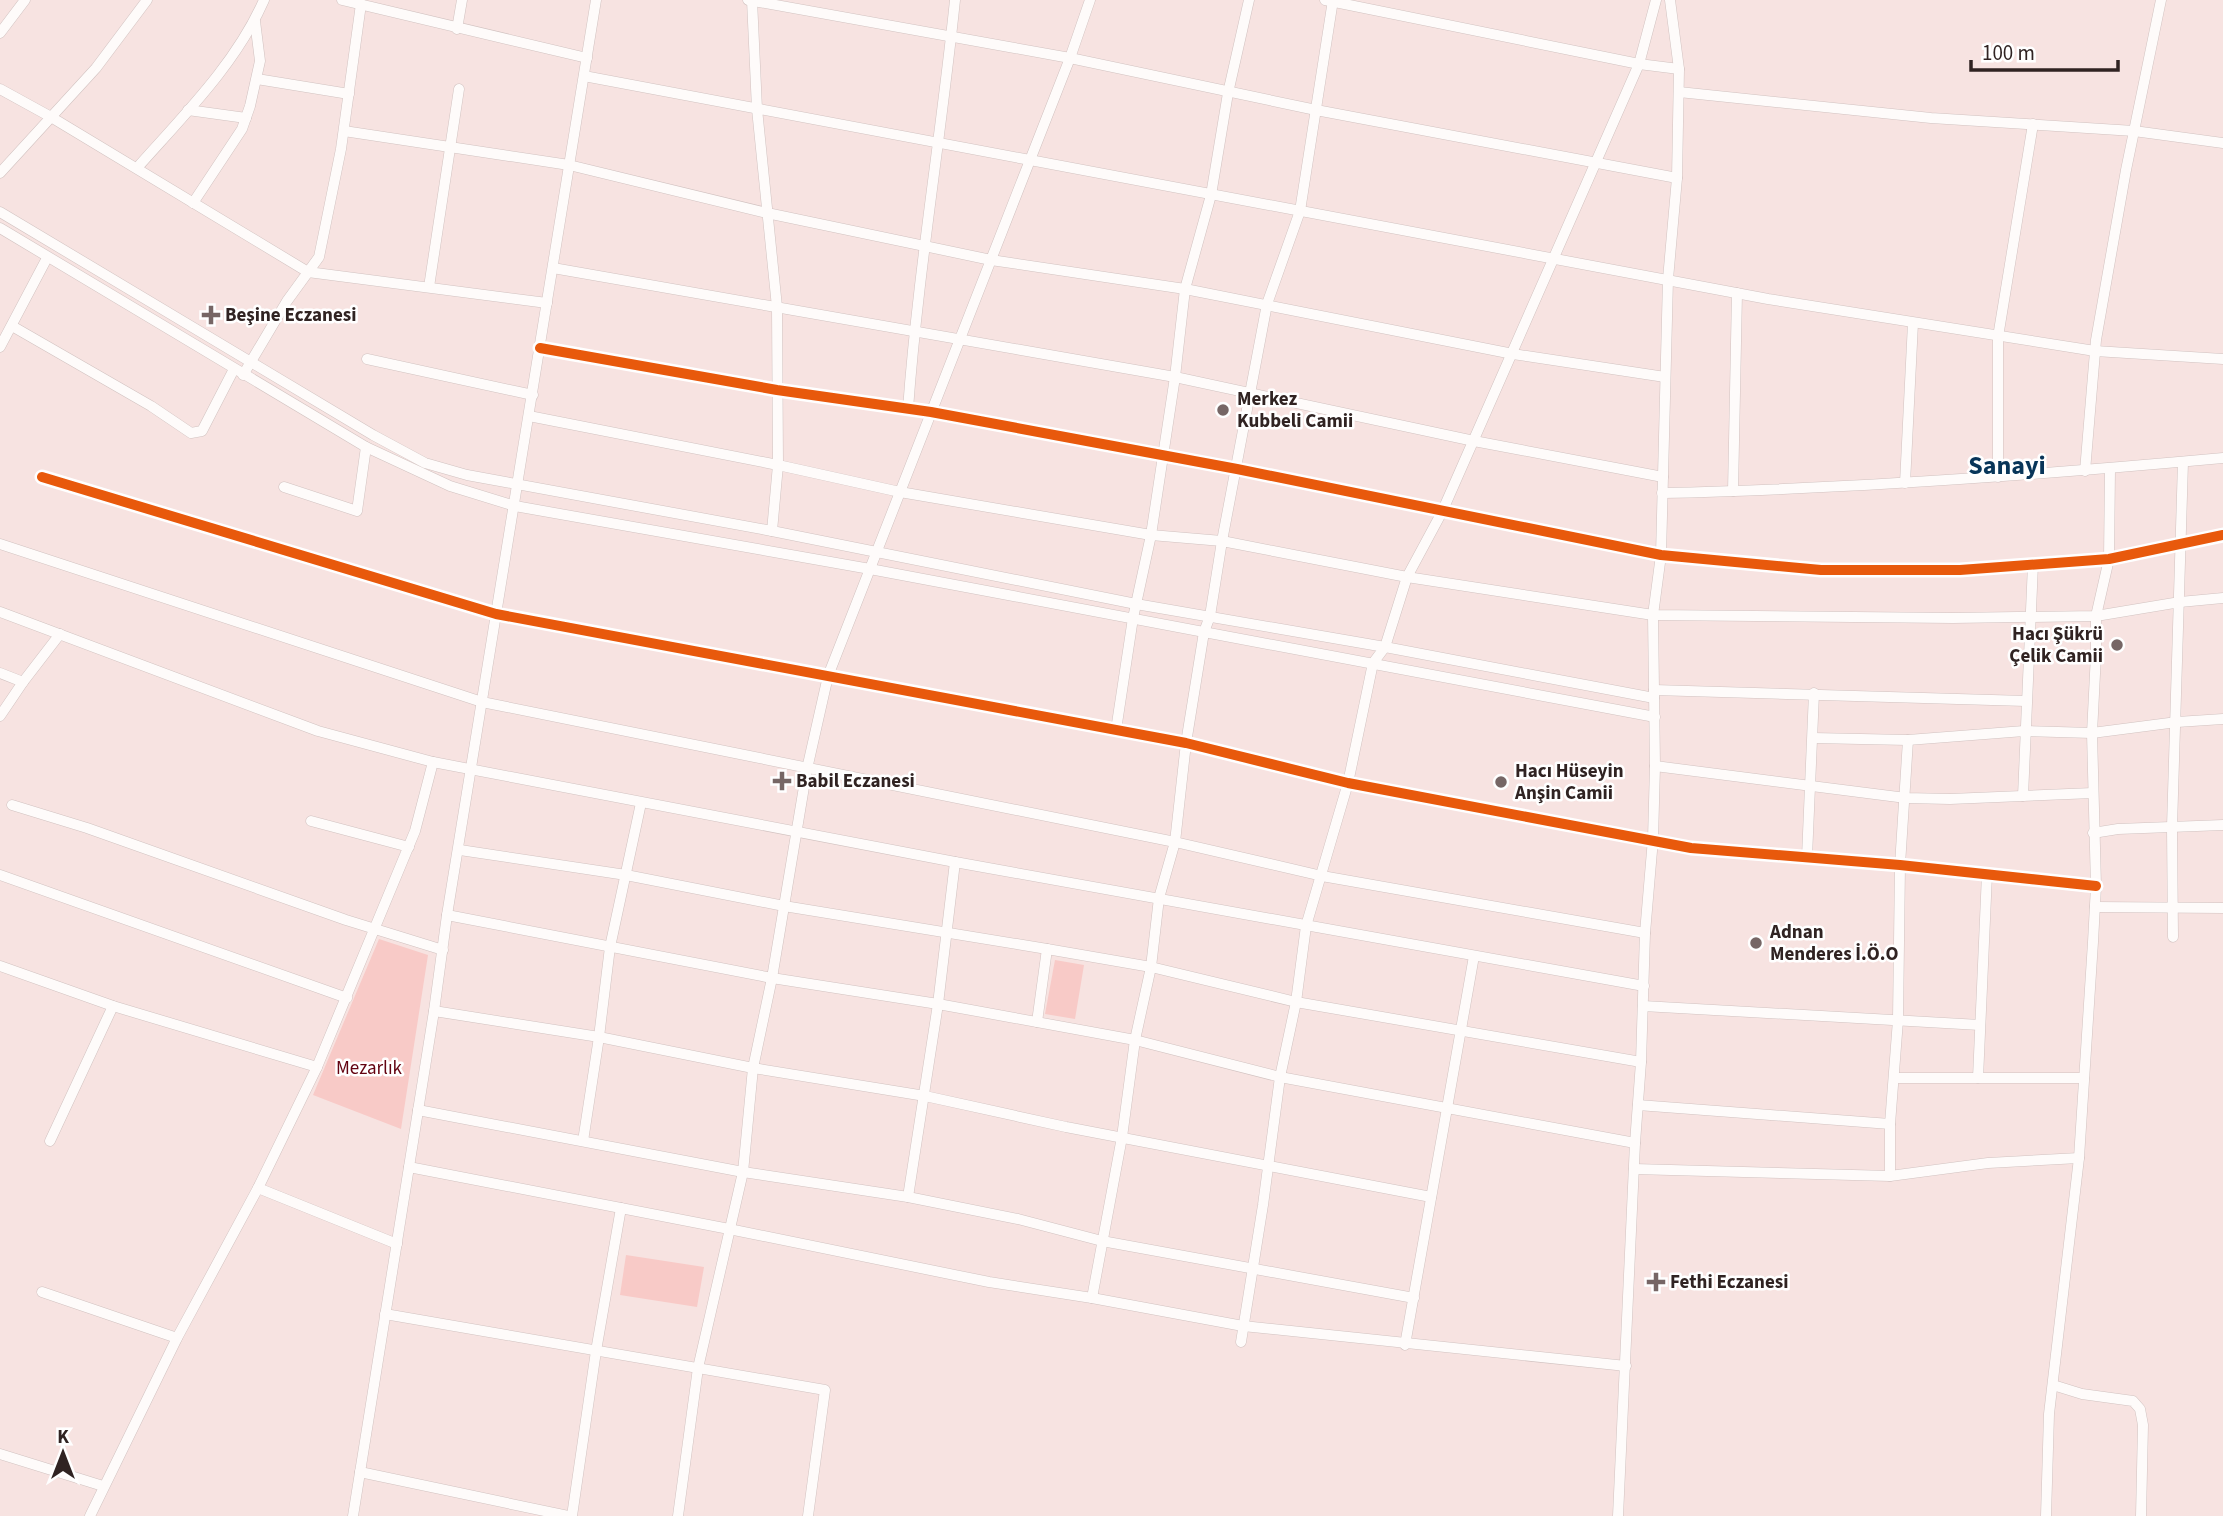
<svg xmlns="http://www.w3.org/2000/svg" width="2223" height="1516" font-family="'Source Sans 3',sans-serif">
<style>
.green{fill:#f8cac7}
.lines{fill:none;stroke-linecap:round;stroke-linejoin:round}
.minor-casing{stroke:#d1c2c0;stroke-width:11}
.minor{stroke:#fefbfa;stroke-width:10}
.cycleway-casing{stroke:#fff;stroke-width:15}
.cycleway{stroke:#e8590c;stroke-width:10}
.poi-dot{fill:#766665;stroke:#fff;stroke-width:2.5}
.labels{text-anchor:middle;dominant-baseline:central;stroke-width:5;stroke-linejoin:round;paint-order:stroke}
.poi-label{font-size:19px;font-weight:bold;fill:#302322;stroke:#fff;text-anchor:start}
.park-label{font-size:19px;fill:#630311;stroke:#fff}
.district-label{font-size:26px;font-weight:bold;fill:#083559;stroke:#fff}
</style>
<rect width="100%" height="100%" fill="#f7e3e1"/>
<g class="green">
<path d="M379 939 428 955 401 1129 313 1095Z"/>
<path d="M1055 960 1084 965 1075 1019 1045 1014Z"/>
<path d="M626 1255 704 1267 697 1307 620 1295Z"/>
</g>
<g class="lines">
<defs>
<g id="minor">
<path d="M342 0 587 58"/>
<path d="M748 0 1070 58 1316 110 1677 178"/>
<path d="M752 0 757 109 777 307 778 465 772 531"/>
<path d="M1325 0 1639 64 1679 69"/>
<path d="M457 29 462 0"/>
<path d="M0 33 25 0"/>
<path d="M584 76 1768 299 2095 351 2223 359"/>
<path d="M257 79 349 94"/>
<path d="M0 89 51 117 308 272 547 303"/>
<path d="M1679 92 1931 118 2134 131 2223 143"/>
<path d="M188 110 246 118"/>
<path d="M344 131 569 165 767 213 991 260 1185 289 1513 354 1665 377"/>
<path d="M137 168C183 116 236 64 264 0"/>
<path d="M0 173 96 68 147 0"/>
<path d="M193 203 242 129 250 106 260 61 255 21"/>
<path d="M0 212 373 435 425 463 467 475 772 531 1136 604 1385 647 1654 698"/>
<path d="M0 228 366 447 450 486 515 506 870 569 1655 717"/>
<path d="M553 268 1175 377 1474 441 1663 477"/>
<path d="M429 287 459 89"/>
<path d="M12 326 151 406 191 433 202 431 234 369"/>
<path d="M0 347 47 258"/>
<path d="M540 348 777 390 931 412 1237 469 1661 555 1821 570H1960L2109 559 2223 535"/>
<path d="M367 359 533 395"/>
<path d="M243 375 287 301 319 257 341 149 361 4"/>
<path d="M908 409C918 272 941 137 955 0"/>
<path d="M529 416 778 465 900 492 1151 535 1222 541 1407 577 1653 615 1953 618 2096 616 2180 602 2223 598"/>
<path d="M2085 471 2096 340 2126 170 2161 0"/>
<path d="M42 477 496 614 1186 743 1348 783 1691 848 1900 865 2096 886"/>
<path d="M1998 477V337L2033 124"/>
<path d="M1905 483 1913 323"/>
<path d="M284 487 357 511 366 447"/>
<path d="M1733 491 1737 293"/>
<path d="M1662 493C1850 489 2037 475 2223 458"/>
<path d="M0 544 482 702 1175 842 1322 876 1645 933"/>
<path d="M0 612 318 731 433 762 955 862 1644 986"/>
<path d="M0 673 23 682"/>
<path d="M1654 690 2026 701"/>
<path d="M0 716 23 682 60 634"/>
<path d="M1116 730 1133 618 1151 535 1175 377 1185 289 1211 195 1228 93 1249 0"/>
<path d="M1813 738 1908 740 2024 731 2092 733 2177 722 2223 719"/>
<path d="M1655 766 1906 798 1950 799 2093 793"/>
<path d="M2023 796 2033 564"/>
<path d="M12 805 87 828 346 920 443 950"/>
<path d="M311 821 409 847"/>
<path d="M2093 833 2118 829 2223 825"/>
<path d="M460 850 626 875 784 906 1047 949 1151 967 1296 1002 1641 1062"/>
<path d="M1807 857 1814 693"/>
<path d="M0 875 347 998"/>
<path d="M2095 907 2223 908"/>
<path d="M447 915 772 978 938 1004 1135 1040 1280 1077 1635 1143"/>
<path d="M2173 937 2172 827 2183 462"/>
<path d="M0 966 113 1006 317 1067"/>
<path d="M1643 1006 1980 1025"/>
<path d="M434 1011 599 1037 753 1068 925 1096 1066 1127 1431 1197"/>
<path d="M1037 1022 1047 949"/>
<path d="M1894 1078H2084"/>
<path d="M1978 1078 1987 874"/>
<path d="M1638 1105 1890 1124"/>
<path d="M418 1110 743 1172 908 1197 1018 1219 1102 1241 1414 1298"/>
<path d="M50 1141 113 1006"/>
<path d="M583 1141 599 1037 610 947 641 803"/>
<path d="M409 1167 729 1229 989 1282 1092 1298 1243 1326 1626 1366"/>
<path d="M1634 1169 1890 1176 1988 1163 2079 1158"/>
<path d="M1890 1176V1124L1898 1020 1900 865 1908 740"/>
<path d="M258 1188 397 1244"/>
<path d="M908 1197 938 1004 955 862"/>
<path d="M42 1292 177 1338"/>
<path d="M1092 1298 1122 1137 1135 1040 1151 967 1159 898 1175 842 1186 743 1204 632 1210 616 1222 541 1267 304 1300 211 1333 0"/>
<path d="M385 1314 825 1390 808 1516"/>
<path d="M1241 1342 1263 1205 1280 1077 1296 1002 1306 926 1348 783 1373 663 1385 647 1407 577 1442 512 1639 64 1656 0"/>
<path d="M1405 1345 1474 956"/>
<path d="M2053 1385 2082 1394 2133 1401 2140 1409 2143 1425 2141 1516"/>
<path d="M0 1454 103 1486"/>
<path d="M360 1472 568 1516"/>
<path d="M90 1516 177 1338 258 1188 317 1067 415 831 433 762"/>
<path d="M353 1516 434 1011 447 915 596 0"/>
<path d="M572 1516 596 1351 621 1208"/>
<path d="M678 1516 698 1368 743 1172 753 1068 772 978 807 769 828 676 1070 58 1090 0"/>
<path d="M1618 1516 1635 1143 1641 1062 1645 933 1653 839 1655 766 1653 615 1661 555 1668 279 1677 178 1679 69 1670 0"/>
<path d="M2046 1516 2049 1414 2079 1158 2093 942 2096 886 2092 733 2096 654V616L2109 559 2110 469"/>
</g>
</defs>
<use href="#minor" class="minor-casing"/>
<use href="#minor" class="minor"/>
<defs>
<g id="cycleway">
<path d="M540 348 777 390 931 412 1237 469 1661 555 1821 570H1960L2109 559 2223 535"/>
<path d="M42 477 496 614 1186 743 1348 783 1691 848 1900 865 2096 886"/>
</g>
</defs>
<use href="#cycleway" class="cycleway-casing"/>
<use href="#cycleway" class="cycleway"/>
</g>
<g class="poi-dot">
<path d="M207.5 304.5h7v7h7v7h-7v7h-7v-7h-7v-7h7z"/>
<circle cx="1223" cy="410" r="7"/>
<circle cx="2117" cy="645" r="7"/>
<path d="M778.5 770.5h7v7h7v7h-7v7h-7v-7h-7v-7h7z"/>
<circle cx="1501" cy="782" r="7"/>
<circle cx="1756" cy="943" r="7"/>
<path d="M1652.5 1271.5h7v7h7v7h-7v7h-7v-7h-7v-7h7z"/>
</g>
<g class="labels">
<g class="poi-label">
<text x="225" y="315">Beşine Eczanesi</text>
<text x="1237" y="399">Merkez<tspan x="1237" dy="22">Kubbeli Camii</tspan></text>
<text x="2103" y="634" text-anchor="end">Hacı Şükrü<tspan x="2103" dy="22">Çelik Camii</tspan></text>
<text x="1515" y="771">Hacı Hüseyin<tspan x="1515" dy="22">Anşin Camii</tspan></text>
<text x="796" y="781">Babil Eczanesi</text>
<text x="1770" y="932">Adnan<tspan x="1770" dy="22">Menderes İ.Ö.O</tspan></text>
<text x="1670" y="1282">Fethi Eczanesi</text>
</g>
<g class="park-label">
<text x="369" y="1068">Mezarlık</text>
</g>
<g class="district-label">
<text x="2007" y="465">Sanayi</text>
</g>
</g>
<g transform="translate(63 1453)" stroke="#ffffff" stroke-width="5" paint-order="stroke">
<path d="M0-5L12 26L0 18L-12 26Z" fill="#302322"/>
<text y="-10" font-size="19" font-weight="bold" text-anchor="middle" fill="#302322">K</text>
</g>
<path d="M1971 60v10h147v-10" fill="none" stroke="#302322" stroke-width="3.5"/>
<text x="1982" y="60" font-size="21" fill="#302322" stroke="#ffffff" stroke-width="5" paint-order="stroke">100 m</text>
</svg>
